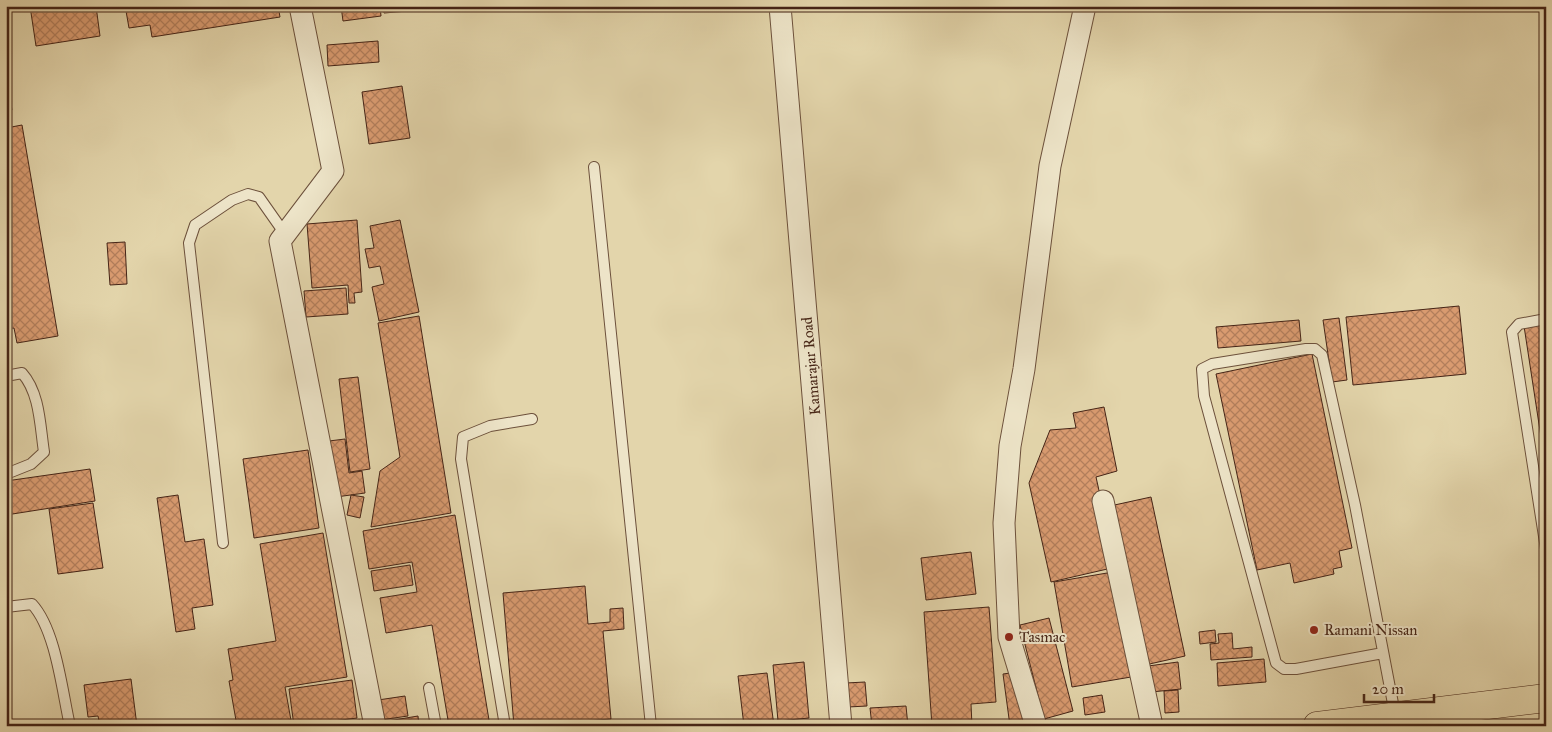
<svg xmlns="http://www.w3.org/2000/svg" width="1552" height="732" font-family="'IM FELL Great Primer',serif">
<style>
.building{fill:url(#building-cross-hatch);stroke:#452416}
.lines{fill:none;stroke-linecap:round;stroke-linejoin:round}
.service-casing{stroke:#6c503b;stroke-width:12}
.minor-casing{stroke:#6c503b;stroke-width:23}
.trunk-casing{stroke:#452416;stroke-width:29}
.service{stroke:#ede4c8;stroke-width:10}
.minor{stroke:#ede4c8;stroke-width:21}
.trunk{stroke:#e3d5ab;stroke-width:28}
.poi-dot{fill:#8f2418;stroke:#ede4c8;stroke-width:2}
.labels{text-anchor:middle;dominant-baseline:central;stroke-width:4;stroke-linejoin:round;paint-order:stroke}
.street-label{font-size:15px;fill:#452416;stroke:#ede4c8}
.poi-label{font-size:15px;fill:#452416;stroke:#ede4c8;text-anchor:start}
</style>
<defs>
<pattern id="building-cross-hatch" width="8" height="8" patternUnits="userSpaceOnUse" patternTransform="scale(1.25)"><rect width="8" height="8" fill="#d99b70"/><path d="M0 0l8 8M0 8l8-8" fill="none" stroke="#b27e5b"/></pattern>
</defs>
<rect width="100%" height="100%" fill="#e3d5ab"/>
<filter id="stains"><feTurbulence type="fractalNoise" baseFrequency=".004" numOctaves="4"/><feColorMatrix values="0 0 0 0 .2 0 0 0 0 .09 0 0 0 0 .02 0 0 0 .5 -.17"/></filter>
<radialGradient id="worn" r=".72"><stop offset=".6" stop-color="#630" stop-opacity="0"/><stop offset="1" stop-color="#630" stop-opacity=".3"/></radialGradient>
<g class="building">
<path d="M30 6H96L100 36 36 46Z"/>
<path d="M157 6H278L280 17 152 37 150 25 129 28 126 11Z"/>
<path d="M341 6H380L381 16 343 21Z"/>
<path d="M383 6H407L408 11 384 13Z"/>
<path d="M378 41 379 62 328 66 327 45Z"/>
<path d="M7 80 12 110H6V81Z"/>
<path d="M402 86 410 138 369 144 362 92Z"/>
<path d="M22 125 58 336 17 343 14 328 6 329V128Z"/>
<path d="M357 220 362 292 354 293 355 303H349L348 285 312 288 307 224Z"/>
<path d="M400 220 419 312 379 321 372 287 384 284 380 266 369 268 365 249 374 248 370 226Z"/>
<path d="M125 242 127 284 110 285 107 243Z"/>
<path d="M346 288 348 314 306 317 304 291Z"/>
<path d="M1459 306 1466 374 1353 385 1346 317Z"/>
<path d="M419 316 451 513 371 527 380 471 400 457 378 323Z"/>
<path d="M1339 318 1347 380 1332 382 1323 320Z"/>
<path d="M1299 320 1301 341 1218 348 1216 327Z"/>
<path d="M1546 322V470L1524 326Z"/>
<path d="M1312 354 1352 548 1339 551 1342 567 1333 569 1334 574 1294 583 1290 563 1257 570 1216 374Z"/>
<path d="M358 377 370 469 350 472 339 379Z"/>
<path d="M1104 407 1117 471 1096 477 1116 567 1051 582 1029 483 1050 430 1076 428 1073 413Z"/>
<path d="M345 439 349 473 362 471 365 493 336 497 329 441Z"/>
<path d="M308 450 319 528 254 538 243 459Z"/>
<path d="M90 469 95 501 6 515V481Z"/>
<path d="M178 495 185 542 204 539 213 605 192 608 195 629 176 632 157 498Z"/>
<path d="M351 495 364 497 360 518 347 515Z"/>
<path d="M1151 497 1185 656 1145 665 1110 506Z"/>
<path d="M93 503 103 568 58 574 49 509Z"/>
<path d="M455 515 490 726H449L432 625 386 633 380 598 417 592 412 562 369 569 363 531Z"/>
<path d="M323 533 347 677 285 687 292 726H237L229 681 233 680 228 649 276 641 260 544Z"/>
<path d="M971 552 976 594 926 600 921 558Z"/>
<path d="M410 565 413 585 374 591 371 571Z"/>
<path d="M1113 572 1131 677 1072 687 1054 582Z"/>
<path d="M585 586 588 624 610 622V609L623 608 624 629 603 631 611 719 514 726 503 593Z"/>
<path d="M989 607 996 702 971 704 972 726H932L924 612Z"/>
<path d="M1049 618 1073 711 1044 719 1020 625Z"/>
<path d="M1215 630 1216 642 1200 644 1199 632Z"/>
<path d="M1232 633 1233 649 1252 647V657L1211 660 1210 644 1219 643 1218 634Z"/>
<path d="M1264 659 1266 682 1218 686 1217 663Z"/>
<path d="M804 662 809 718 778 721 773 665Z"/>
<path d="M1178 662 1181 689 1151 692 1148 666Z"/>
<path d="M1017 672 1025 725 1010 726 1003 674Z"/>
<path d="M767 673 774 726H744L738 676Z"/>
<path d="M131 679 137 726H100L98 716 88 717 84 685Z"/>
<path d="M352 680 357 718 294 726 289 689Z"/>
<path d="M865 682 867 706 848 707 846 683Z"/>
<path d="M1178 690 1179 712 1165 713 1164 691Z"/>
<path d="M1102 695 1105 712 1085 715 1083 698Z"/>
<path d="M405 696 408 716 380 720 378 700Z"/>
<path d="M906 706 908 726H872L870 708Z"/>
<path d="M418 716 419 726H388V721Z"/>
<path d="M360 720 361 726H318Z"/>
</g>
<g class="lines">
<defs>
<g id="service">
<path d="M594 167 651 726"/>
<path d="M1546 319 1519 324 1512 332 1546 549"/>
<path d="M6 376 22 373C40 393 40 426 44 452L31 464 6 474"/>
<path d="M223 543 189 243 195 225 232 200 248 194 259 197 285 234"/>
<path d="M6 607 32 604C56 630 62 691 70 726"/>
<path d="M1383 653 1296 669H1284L1276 663 1204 396 1202 369 1212 364 1306 349H1315L1322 355 1355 505 1395 714"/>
<path d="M429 688 436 726"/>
<path d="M505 726 461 459 463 437 490 426 532 419"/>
</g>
<g id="minor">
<path d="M300 6 333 171 280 241 375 726"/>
<path d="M780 6 841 726"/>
<path d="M1103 501 1152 726"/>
<path d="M1036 726 1009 637 1004 523 1010 446 1024 369 1050 166 1085 6"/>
</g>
<path id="trunk" d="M1317 726 1546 698"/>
</defs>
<use href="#service" class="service-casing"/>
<use href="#minor" class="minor-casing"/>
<use href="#trunk" class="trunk-casing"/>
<use href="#service" class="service"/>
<use href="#minor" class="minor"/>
<use href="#trunk" class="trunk"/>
</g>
<g class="poi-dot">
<circle cx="1314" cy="630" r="5"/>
<circle cx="1009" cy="637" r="5"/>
</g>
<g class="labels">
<g class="street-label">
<text transform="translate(811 366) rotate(-95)">Kamarajar Road</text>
</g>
<g class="poi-label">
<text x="1324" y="630">Ramani Nissan</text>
<text x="1019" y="637">Tasmac</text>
</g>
</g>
<rect width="1552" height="732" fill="none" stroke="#e3d5ab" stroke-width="25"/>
<rect x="8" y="8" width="1537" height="717" fill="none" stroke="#452416" stroke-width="2.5"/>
<rect x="12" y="12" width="1527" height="707" fill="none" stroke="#452416"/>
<path d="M1364 694v8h70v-8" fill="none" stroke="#452416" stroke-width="2.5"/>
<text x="1372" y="694" font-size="15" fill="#452416" stroke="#ede4c8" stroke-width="4" paint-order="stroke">20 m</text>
<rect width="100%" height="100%" filter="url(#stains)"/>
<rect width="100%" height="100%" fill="url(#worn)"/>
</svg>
